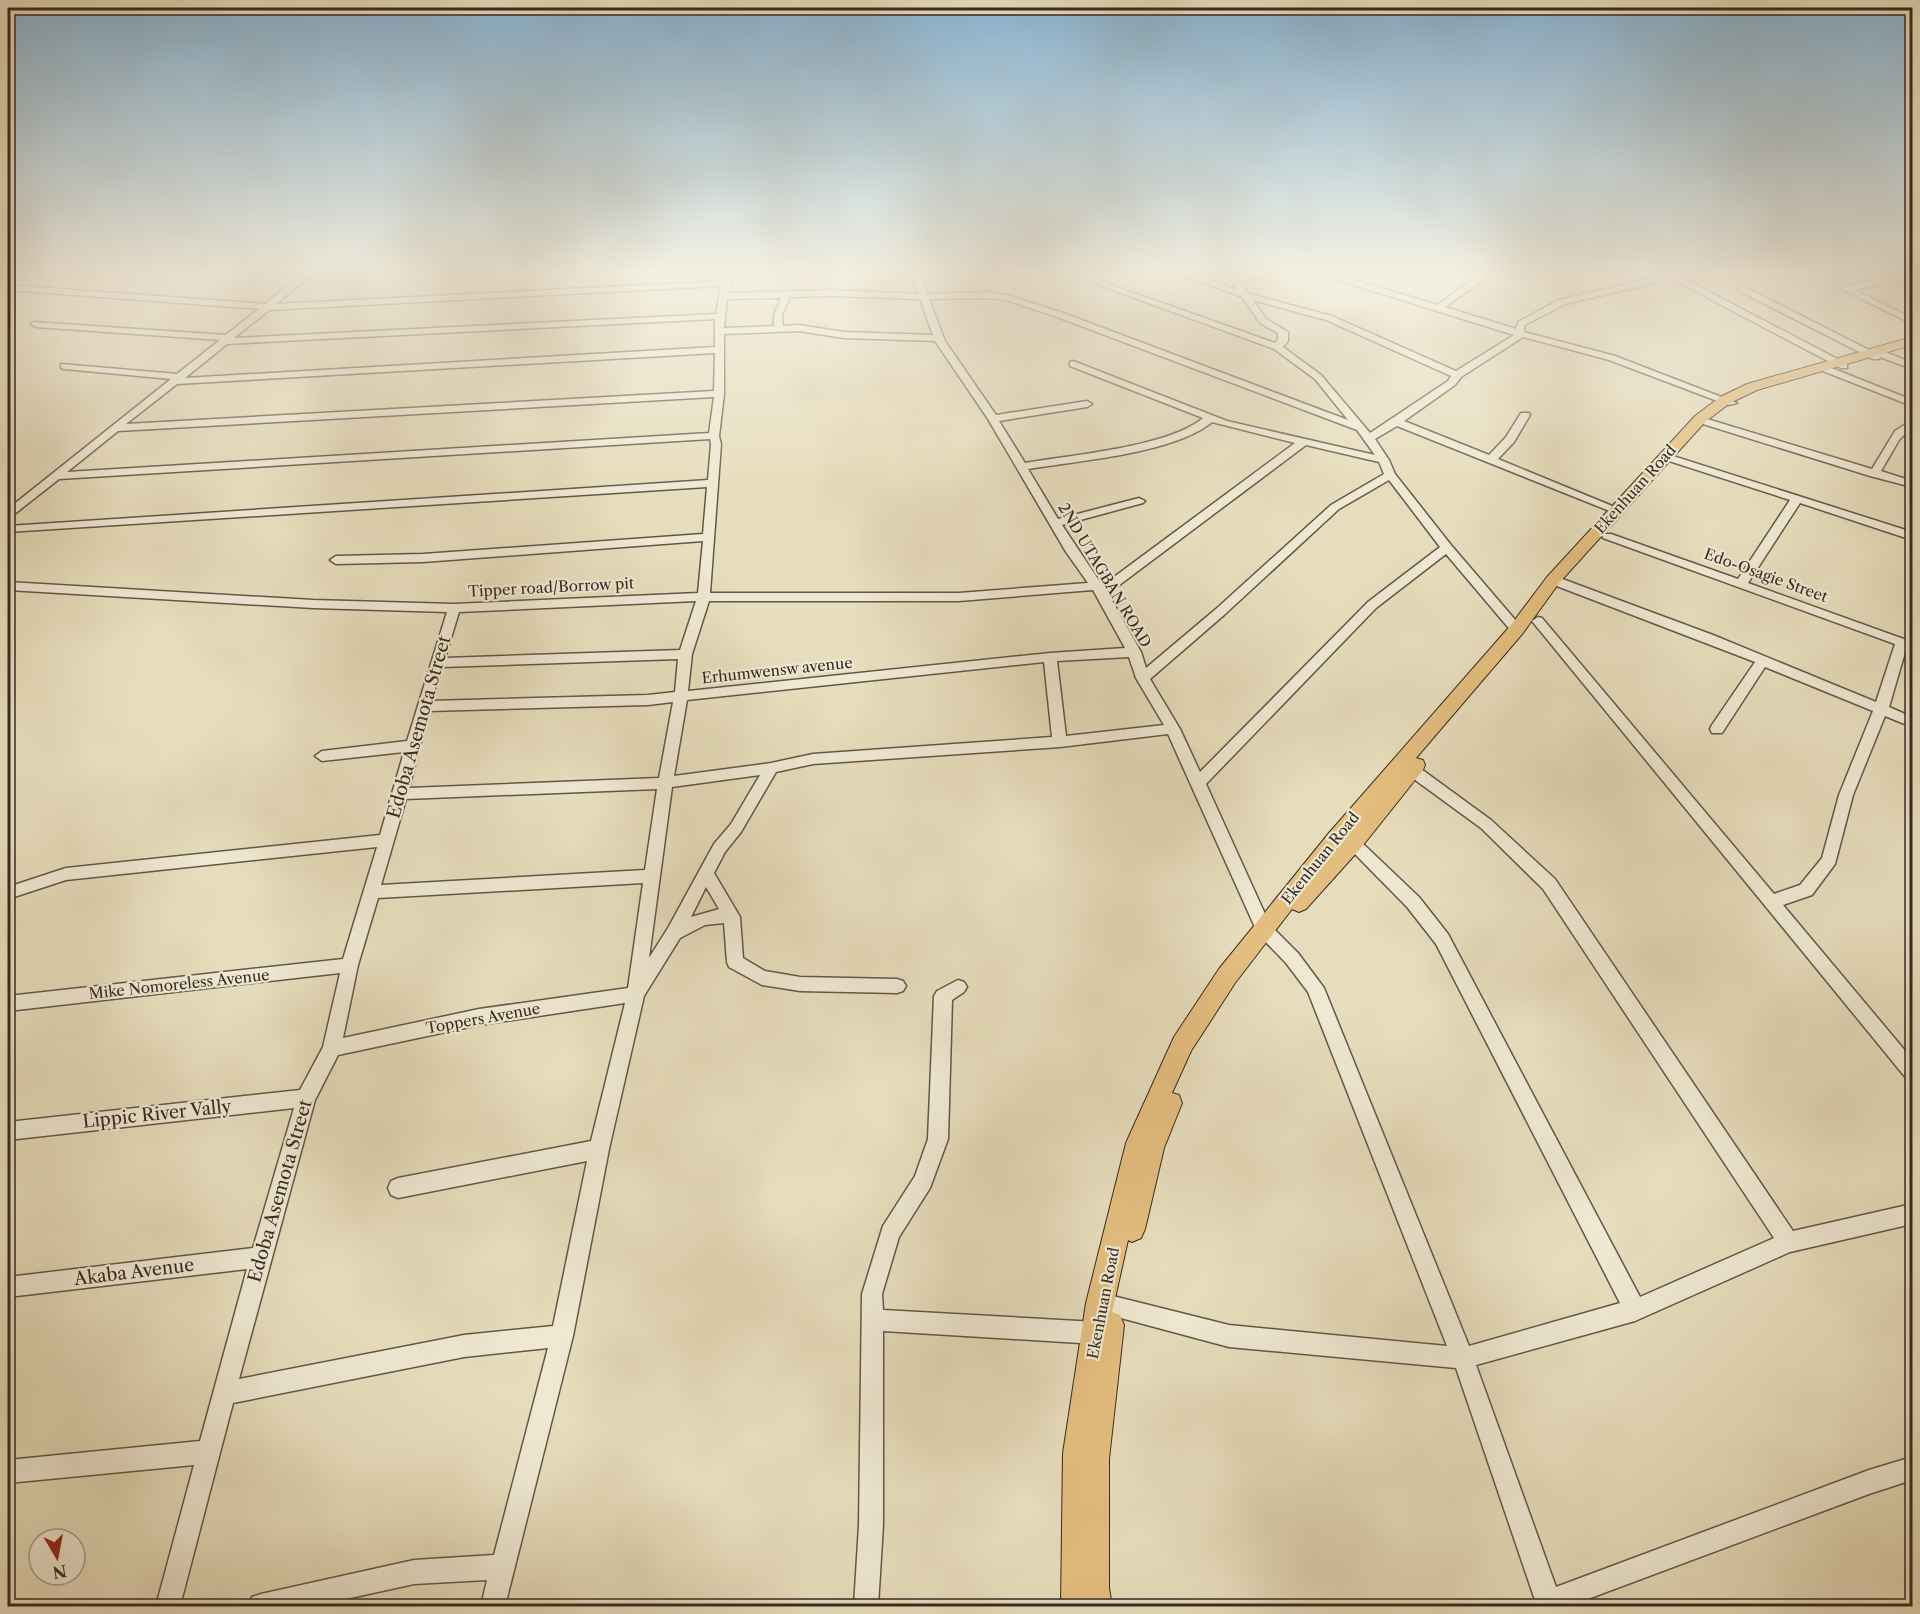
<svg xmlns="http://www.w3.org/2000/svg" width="1920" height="1614" font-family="'Libre Caslon Text',serif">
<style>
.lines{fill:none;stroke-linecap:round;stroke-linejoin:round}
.minor-casing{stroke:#635749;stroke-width:3}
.major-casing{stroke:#372a23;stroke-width:2}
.minor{fill:#efe9d3;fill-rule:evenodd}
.major{fill:#e4be7e;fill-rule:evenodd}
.labels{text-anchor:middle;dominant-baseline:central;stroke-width:4.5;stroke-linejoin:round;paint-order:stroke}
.street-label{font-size:15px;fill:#372a23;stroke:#efe9d3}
.near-street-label{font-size:18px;fill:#372a23;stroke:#efe9d3}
</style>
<rect width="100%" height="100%" fill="#e7ddbc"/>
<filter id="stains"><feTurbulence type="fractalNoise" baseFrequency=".00333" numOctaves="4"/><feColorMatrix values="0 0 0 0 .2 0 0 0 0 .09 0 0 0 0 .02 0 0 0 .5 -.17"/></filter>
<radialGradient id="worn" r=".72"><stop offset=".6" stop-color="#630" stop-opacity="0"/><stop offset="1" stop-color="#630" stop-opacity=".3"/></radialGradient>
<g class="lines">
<defs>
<g id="minor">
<path d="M253 270H442L438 273 311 275 276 304 722 281 724 270H732L730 281 732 283 728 293 830 290 919 294 910 270H918L927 294 989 292 1010 296 1063 313 1348 420 1315 379 1274 349 1058 270H1069L1275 343 1278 340V333L1260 323 1242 297 1170 270H1181L1237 290 1224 270H1232L1249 294 1332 316 1456 371 1514 335 1312 272 1311 270H1322L1437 305C1459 290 1479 270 1507 270L1485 279 1445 307 1516 329 1518 322 1559 300 1666 275 1669 271 1674 273 1703 270 1702 272 1681 277 1847 364V368H1841L1672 279 1565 304 1525 325 1524 332 1615 356 1737 403 1728 405 1609 360 1523 337 1461 377 1455 385 1404 421 1489 455 1506 437 1521 413H1529L1530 415 1514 442 1498 459 1622 510 1620 512H1612L1397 426 1375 439 1389 460 1395 474 1451 545 1523 629 1517 633 1512 632 1446 554 1376 608 1206 784 1270 925 1298 953 1324 988 1469 1346 1620 1303 1436 944 1407 907 1348 847 1345 843 1348 839H1358L1419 897 1448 934 1640 1297 1774 1238 1543 889 1481 828 1407 774 1405 770 1407 766H1417L1491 820 1555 879 1793 1231 1912 1204V1224L1790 1252 1635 1321 1476 1365 1556 1587 1869 1470 1912 1457V1480L1869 1494 1569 1606H1537L1456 1368 1229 1347 1106 1314 1102 1307 1106 1300 1113 1296 1229 1325 1447 1346 1308 992 1286 963 1258 934 1168 734 1060 747 813 764 776 772 741 832 725 852 714 873 740 917 743 958 765 971 800 977 897 979 903 981 906 986 903 991 897 993 800 991 762 985 729 967 727 962 724 923 705 925 680 938 644 996 609 1149 573 1336 505 1606H481L487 1580 414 1584 314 1606H249L252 1597 261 1594 414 1560 494 1555 548 1348 464 1357 233 1403 180 1606H156L194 1465 8 1483V1460L200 1441 247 1269 8 1297V1277L253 1248 294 1108 8 1140V1122L300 1090 323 1047 340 973 8 1011V996L343 959 377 847 66 880 8 899V887L66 868 380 835 404 752 322 761 315 756 322 751 407 741 447 612 313 608 8 590V582L313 600 454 604 698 593 703 541 423 562 336 564 330 560 336 556 423 554 703 534 707 487 8 532V526L708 480 711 444 710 439 59 479 12 516 8 517V509L171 379 64 369 61 368V364L177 374 220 340 36 327 31 324 33 322 226 335 259 309 8 290V285L265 304 301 275 257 273ZM721 286 716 314 234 338 269 310ZM830 296 920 299 933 335 844 332 799 325 783 326 782 315 790 297ZM781 298 774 315V326L724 328 727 299ZM989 298 1006 300 1057 317 1357 430 1375 455 1227 421 1073 361 1070 362V366L1203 418C1169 447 1071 455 1025 463L999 421 1087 407 1092 404 1087 401 996 415 945 341 929 299ZM1253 300 1326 320 1451 376 1448 381 1370 433 1321 375 1283 347 1288 341V332L1266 319ZM715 319V347L185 378 227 344ZM799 331 844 338 935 341 988 419 1066 552 1088 583 959 593H710L721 444 719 436 724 394V334ZM715 353 714 391 126 424 177 384ZM714 397 709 433 67 472 118 431ZM1212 422 1295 443 1110 580 1100 582 1062 525 1143 503 1145 501 1139 498 1058 519 1028 469C1078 461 1175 453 1212 422ZM1306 445 1379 462 1384 474 1331 505 1216 609 1146 668 1141 652 1105 588 1118 586ZM1389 480 1440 547 1368 602 1200 772 1180 729 1150 679 1224 615 1339 509ZM1093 590 1125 648 1050 653 688 691 692 654 709 601H959ZM696 601 680 650 445 658 459 612ZM1129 657 1136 678 1164 725 1066 736 1057 661ZM678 659 675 692 648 695 431 701 442 667ZM1044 662 1052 737 813 754 771 763 674 776 687 700ZM673 702 659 778 409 788 429 711 648 705ZM760 775 731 824 714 844 668 928 649 958 672 787ZM657 789 645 870 381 885 406 799ZM643 883 628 988 479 1009 343 1038 358 965 378 898ZM706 887 719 909 691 917ZM625 1003 591 1141 398 1178 391 1181 388 1188 391 1195 398 1198 587 1161 553 1326 464 1335 239 1379 315 1100 338 1055 479 1025Z"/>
<path d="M1803 270H1813L1847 286 1912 274V278L1855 290 1912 318V324Z"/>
<path d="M1739 287H1745L1871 351 1878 349 1912 363V369L1880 357 1879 359H1873L1739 291Z"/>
<path d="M1823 367H1829L1912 400V406L1823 371Z"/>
<path d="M1707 419 1872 469 1895 431 1912 420V427L1899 440 1881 471 1912 481V487L1870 476 1703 424 1702 422Z"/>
<path d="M1673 456 1912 532V540L1800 503 1748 583 1912 642V650L1906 649 1889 707 1912 717V727L1885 716 1853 795 1835 864 1812 895 1783 905 1912 1059V1080L1906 1078 1532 621 1538 617 1542 618 1774 894 1800 885 1822 858 1839 795 1873 711 1765 667 1722 733H1712L1710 729 1712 725 1755 662 1549 583 1547 580 1553 576 1557 577 1713 635 1876 702 1895 644 1603 538V534H1611L1738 579 1790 500 1669 461V457Z"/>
<path d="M958 980 964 982 967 987 964 992 952 1000 948 1139 930 1188 899 1237 882 1294 883 1310 1096 1322 1104 1325 1107 1333 1104 1341 1096 1344 883 1331V1525L878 1606H854L859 1525 862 1294 883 1226 915 1176 928 1139 934 996 937 991Z"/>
</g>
<path id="major" d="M1912 337V345L1757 390 1730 403 1705 422 1559 583 1523 633 1416 758 1423 760 1425 765 1423 770 1360 849 1306 909 1299 912 1292 909 1235 983 1191 1051 1172 1093 1179 1095 1182 1103 1164 1148 1145 1229 1141 1238 1132 1242 1128 1240 1112 1312 1120 1315 1124 1325 1109 1459V1588L1112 1606H1061L1063 1453 1086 1303 1126 1143 1174 1037 1219 969 1329 833 1511 625 1547 577 1695 416 1720 397 1747 384Z"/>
</defs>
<use href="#minor" class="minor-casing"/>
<use href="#major" class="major-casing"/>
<use href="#minor" class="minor"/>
<use href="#major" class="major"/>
</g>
<linearGradient id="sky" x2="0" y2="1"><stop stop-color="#89b6d6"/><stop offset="0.55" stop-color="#f4f0e1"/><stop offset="1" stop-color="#f4f0e1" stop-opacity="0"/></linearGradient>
<rect width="1920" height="495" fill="url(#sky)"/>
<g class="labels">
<g class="street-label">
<text transform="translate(1635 489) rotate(-48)">Ekenhuan Road</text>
<text transform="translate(1105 575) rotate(59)">2ND UTAGBAN ROAD</text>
<text transform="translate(1766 575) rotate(20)">Edo-Osagie Street</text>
<text transform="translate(551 587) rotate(-3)">Tipper road/Borrow pit</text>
<text transform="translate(777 670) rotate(-6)">Erhumwensw avenue</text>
<text transform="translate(1320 858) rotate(-51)">Ekenhuan Road</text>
<text transform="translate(179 984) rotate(-6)">Mike Nomoreless Avenue</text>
<text transform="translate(483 1018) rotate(-10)">Toppers Avenue</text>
<text transform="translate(1103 1303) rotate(-79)">Ekenhuan Road</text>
</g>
<g class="near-street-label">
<text transform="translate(419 727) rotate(-74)">Edoba Asemota Street</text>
<text transform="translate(157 1114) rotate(-6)">Lippic River Vally</text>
<text transform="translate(280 1191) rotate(-74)">Edoba Asemota Street</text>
<text transform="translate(134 1272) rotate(-7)">Akaba Avenue</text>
</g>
</g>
<rect width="1920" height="1614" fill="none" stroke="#e7ddbc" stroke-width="30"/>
<rect x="9" y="9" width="1902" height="1596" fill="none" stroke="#372a23" stroke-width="3"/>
<rect x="15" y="15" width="1890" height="1584" fill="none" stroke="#372a23" stroke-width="1.5"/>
<g transform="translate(57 1557) rotate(170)"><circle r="28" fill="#efe9d3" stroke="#a59d8d" stroke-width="1.5"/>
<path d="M0-4.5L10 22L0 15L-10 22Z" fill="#8f2418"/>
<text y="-9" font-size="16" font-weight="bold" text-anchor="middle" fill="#372a23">N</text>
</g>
<rect width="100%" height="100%" filter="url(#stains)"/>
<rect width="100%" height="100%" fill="url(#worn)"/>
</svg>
